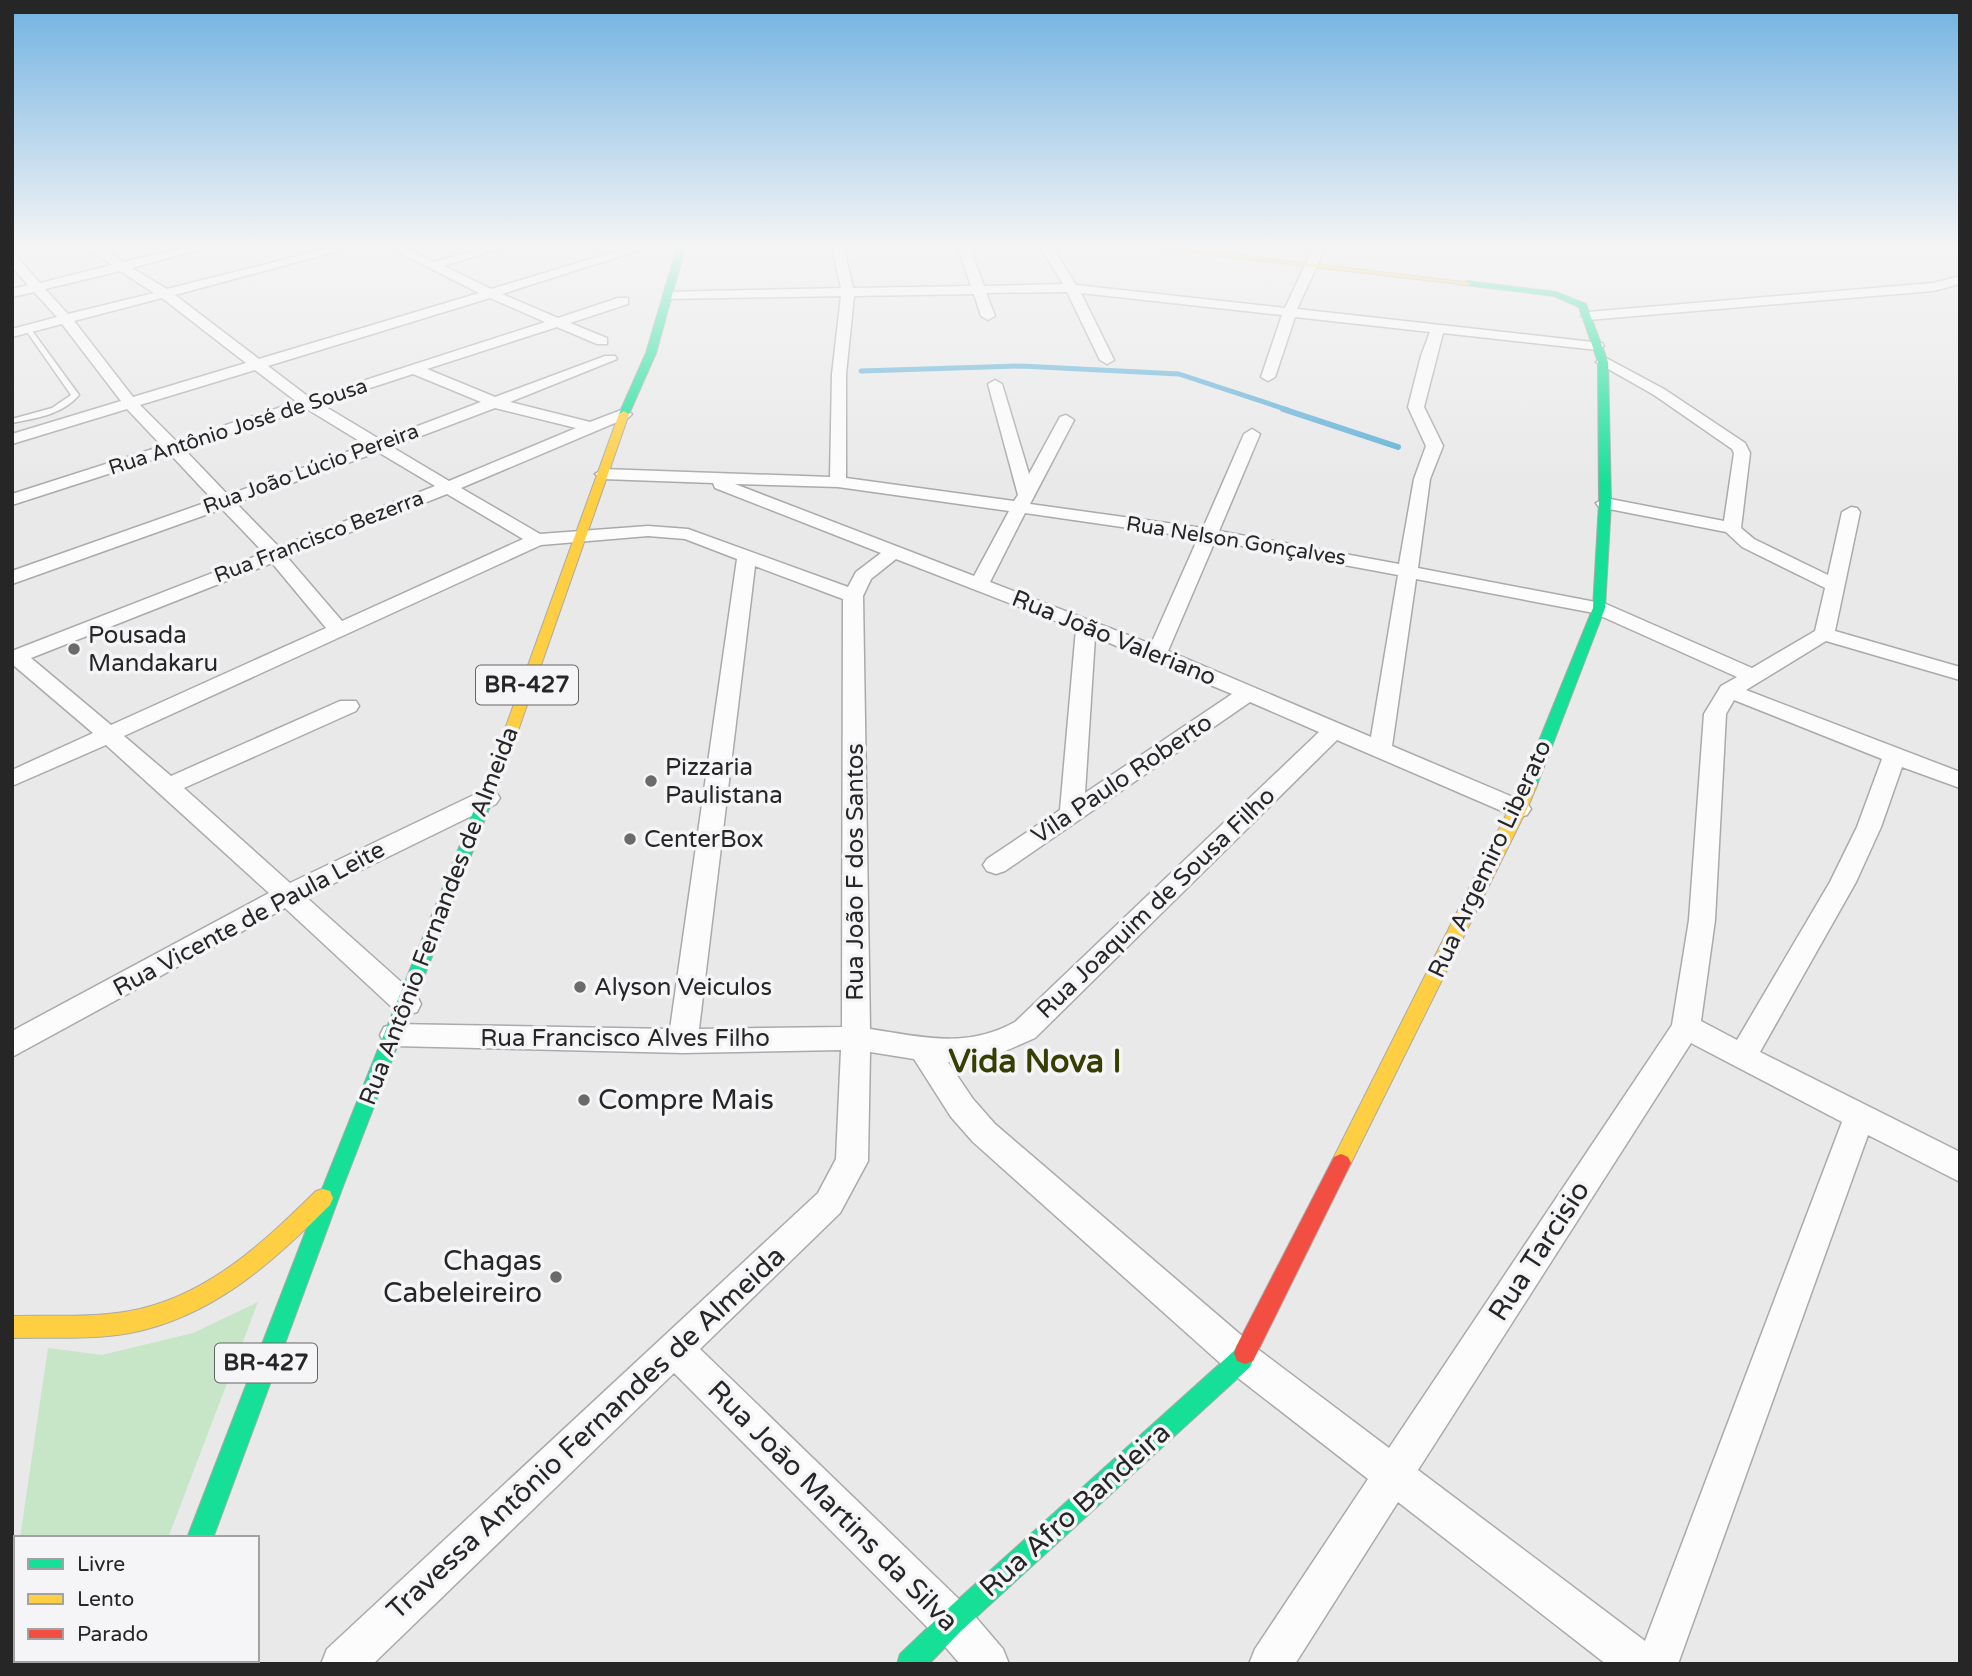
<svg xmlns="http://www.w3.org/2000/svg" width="1972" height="1676" font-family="'Varela Round',sans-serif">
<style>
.green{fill:#c7e5c7}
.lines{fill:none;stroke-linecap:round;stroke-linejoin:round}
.stream-far1{stroke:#5fb0d7;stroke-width:5}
.stream{stroke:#5fb0d7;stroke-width:6}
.lane-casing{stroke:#aaa;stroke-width:3}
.street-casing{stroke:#aaa;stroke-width:3}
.fast-casing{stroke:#aaa;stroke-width:2}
.slow-casing{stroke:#aaa;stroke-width:2}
.jam-casing{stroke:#aaa;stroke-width:2}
.lane{fill:#fcfcfc;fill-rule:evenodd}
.street{fill:#fcfcfc;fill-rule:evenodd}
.fast{fill:#16e098;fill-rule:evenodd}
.slow{fill:#ffcf43;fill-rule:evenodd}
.jam{fill:#f24e42;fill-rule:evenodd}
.poi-dot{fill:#6a6a6b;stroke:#f5f5f7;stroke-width:2.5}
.labels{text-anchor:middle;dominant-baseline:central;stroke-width:7;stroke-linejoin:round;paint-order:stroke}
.far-street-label{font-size:21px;fill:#262627;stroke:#f5f5f7}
.shield{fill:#f5f5f7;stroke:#646465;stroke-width:2}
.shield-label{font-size:23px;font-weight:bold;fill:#262627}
.poi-label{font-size:24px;fill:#262627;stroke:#f5f5f7;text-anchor:start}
.street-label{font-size:24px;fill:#262627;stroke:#f5f5f7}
.near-poi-label{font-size:28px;fill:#262627;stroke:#f5f5f7;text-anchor:start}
.near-street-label{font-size:28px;fill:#262627;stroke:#f5f5f7}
.district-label{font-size:32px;font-weight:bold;fill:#363e01;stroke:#f5f5f7}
</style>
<rect width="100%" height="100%" fill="#e9e9e9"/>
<g class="green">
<path d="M258 1302 168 1538H20L48 1348 102 1355 193 1333Z"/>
<path d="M16 1569V1660H121L119 1664H12V1593Z"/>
</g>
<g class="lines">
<path class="stream-far1" d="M861 371 1021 366 1179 374 1288 410"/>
<path class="stream" d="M1283 409 1398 447"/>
<defs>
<path id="lane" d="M26 328H30L79 395C62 415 36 418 12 423V419L52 408 71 395 25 329Z"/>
<g id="street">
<path d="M87 248H101L124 262 184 248H205L132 268 167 289 329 248H349L175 295 259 359 479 293 390 248H406L434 262 483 248H502L444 266 491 289 627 248H646L502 294 558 318 618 298H628V304L570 323 607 338V344H597L557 327 427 369 495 397 605 356H615L617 359 510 402 590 422 624 409 632 414 629 417 461 488 540 534 648 526 688 529 848 587 856 572 881 553 715 488 713 483 603 479 595 474 603 469 830 477 832 374 841 296 669 299 664 298V292L841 288 832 248H844L853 288 971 286 958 248H970L984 286 1063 284 1041 248H1053L1076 285 1285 308 1313 248H1325L1297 309 1602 343 1604 346 1597 350 1443 333 1424 407 1443 446 1430 479 1418 568 1606 604 1752 668 1815 631 1825 588 1742 547 1726 532 1599 507 1596 503 1605 498 1724 521 1734 453 1732 449 1654 395 1596 362 1603 358 1608 359 1664 389 1745 443 1750 453 1741 528 1754 539 1828 575 1842 512 1851 507 1857 508 1860 512 1835 631 1960 667V680L1826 641 1746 690 1960 772V788L1902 767 1881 827 1856 882 1760 1052 1960 1152V1182L1868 1135 1678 1664H1606L1398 1502 1295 1664H1249L1255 1649 1368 1479 1229 1371 973 1142 951 1117 914 1059 870 1052 868 1161 840 1213 700 1349 967 1607 1003 1649 1009 1664H960L937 1637 674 1373 373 1664H321L327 1649 818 1193 836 1159 841 1050 683 1053 394 1046 384 1043 380 1035 384 1027 394 1024 670 1029 737 559 685 539 648 536 541 545 124 736 171 776 340 701H356L359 706 356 711 184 788 290 883 480 792 488 790 496 792 500 798 496 804 306 897 417 996 421 1004 417 1012 407 1015 397 1012 285 908 12 1057V1031L269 893 106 745 12 786V770L93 733 12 664V651L264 553 222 509 12 584V571L213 500 170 454 12 505V494L162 446 127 409 12 444V434L121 401 62 324 12 337V329L57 317 34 292 12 297V289L28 285 12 267V255L16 256 40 283 112 265ZM120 271 154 293 68 314 45 289ZM1067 292 1100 360 1107 364 1114 360 1081 293 1282 315 1261 377 1268 381 1275 377 1295 317 1430 332 1421 356 1408 407 1426 446 1414 479 1399 564 1219 531 1260 434 1252 429 1244 434 1203 528 1030 504 1074 420 1066 415 1060 417 1029 474 1002 384 995 380 988 384 1018 495 1014 501 846 478V374L854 296 974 294 981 316 988 320 995 316 986 293ZM162 298 246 363 133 397 74 321ZM490 298 545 322 310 398 268 366ZM255 370 297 402 176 441 140 405ZM413 374 481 402 381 440 321 404ZM495 408 576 428 449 481 392 447ZM307 409 366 445 228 495 184 449ZM378 452 435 486 279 547 236 503ZM735 484 838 487 1009 511 974 576ZM447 494 523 539 342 621 287 557ZM1025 513 1198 538 1151 644 990 582ZM1215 541 1398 575 1371 737 1168 651ZM896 559 1076 629 1060 810 987 859 983 865 987 871 996 874 1005 871 1250 702 1319 732 1015 1022C966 1049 923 1037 870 1029L863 596 871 579ZM272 563 326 628 111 725 31 658ZM755 566 843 599 842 1027 699 1029ZM1416 579 1594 613 1737 677 1721 686 1704 714 1689 920 1672 1025 1389 1448 1255 1347 995 1124 973 1099 948 1062 987 1059 1035 1038 1337 740 1511 815 1519 817 1527 815 1531 809 1527 803 1392 746ZM1095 637 1232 694 1085 793ZM1734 700 1882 759 1857 827 1830 882 1737 1040 1701 1021 1715 920 1726 714ZM1691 1043 1842 1122 1645 1641 1418 1470Z"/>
<path d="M1951 248H1960V254Z"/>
<path d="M1960 276V284L1933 291 1588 320 1581 316 1588 312 1933 283Z"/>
</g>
<g id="fast">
<path d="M677 248H685L656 353 629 414 620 416 619 414 646 353Z"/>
<path d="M1467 281 1556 292 1586 304 1608 362 1611 503 1605 608 1537 785 1529 790 1521 785 1593 608 1599 503 1598 362 1579 307 1554 296 1464 285Z"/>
<path d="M499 760 506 765 342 1189 213 1538H187L322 1189 492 765Z"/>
<path d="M1245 1342 1253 1345 1256 1353 1250 1367 961 1631 929 1664H897L900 1654 943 1613 1234 1351 1237 1345Z"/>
<path d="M140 1660H167L166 1664H139Z"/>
</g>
<g id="slow">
<path d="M1155 248H1180L1471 283 1467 285Z"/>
<path d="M624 411 629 414 506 765 504 768H494L492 765 619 414Z"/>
<path d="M1529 780 1537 785 1527 809 1348 1169 1341 1172 1334 1169 1331 1163 1334 1157 1521 785Z"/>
<path d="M323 1189 330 1191 333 1198 330 1205C273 1262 213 1317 130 1333 92 1340 51 1337 12 1338V1316C51 1315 91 1318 130 1311 206 1297 262 1244 316 1191Z"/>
</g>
<path id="jam" d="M1341 1154 1348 1157 1351 1163 1253 1361 1245 1364 1237 1361 1234 1353 1237 1345 1334 1157Z"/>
</defs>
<use href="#lane" class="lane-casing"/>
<use href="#street" class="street-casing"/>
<use href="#fast" class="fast-casing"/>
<use href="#slow" class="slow-casing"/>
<use href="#jam" class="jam-casing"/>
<use href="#lane" class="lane"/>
<use href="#street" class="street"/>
<use href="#fast" class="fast"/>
<use href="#slow" class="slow"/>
<use href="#jam" class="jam"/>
</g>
<linearGradient id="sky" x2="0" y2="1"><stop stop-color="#71b2e1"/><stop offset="0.51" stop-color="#f5f5f5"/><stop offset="1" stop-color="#f5f5f5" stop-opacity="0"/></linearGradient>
<rect width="1972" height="483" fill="url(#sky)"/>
<g class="poi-dot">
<circle cx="74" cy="649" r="7"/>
<circle cx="651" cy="781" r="7"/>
<circle cx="630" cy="839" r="7"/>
<circle cx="580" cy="987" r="7"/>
<circle cx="584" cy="1100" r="7"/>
<circle cx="556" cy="1277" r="7"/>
</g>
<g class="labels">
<g class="far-street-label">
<text transform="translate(238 427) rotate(-18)">Rua Antônio José de Sousa</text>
<text transform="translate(311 469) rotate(-20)">Rua João Lúcio Pereira</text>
<text transform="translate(319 537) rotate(-21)">Rua Francisco Bezerra</text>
<text transform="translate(1236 541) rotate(9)">Rua Nelson Gonçalves</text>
</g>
<g class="shield">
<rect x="476" y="665.5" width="102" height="39" rx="5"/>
<rect x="215" y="1343.5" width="102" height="39" rx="5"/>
</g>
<g class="shield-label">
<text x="527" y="685">BR-427</text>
<text x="266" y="1363">BR-427</text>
</g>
<g class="poi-label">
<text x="88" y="635">Pousada<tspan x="88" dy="28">Mandakaru</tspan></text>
<text x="665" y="767">Pizzaria<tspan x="665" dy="28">Paulistana</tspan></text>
<text x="644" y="839">CenterBox</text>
<text x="594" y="987">Alyson Veiculos</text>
</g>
<g class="street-label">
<text transform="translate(1114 638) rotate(22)">Rua João Valeriano</text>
<text transform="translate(1122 779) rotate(-34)">Vila Paulo Roberto</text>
<text transform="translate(1490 859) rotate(-65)">Rua Argemiro Liberato</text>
<text transform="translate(855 872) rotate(-90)">Rua João F dos Santos</text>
<text transform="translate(1156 903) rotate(-44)">Rua Joaquim de Sousa Filho</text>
<text transform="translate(439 916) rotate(-69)">Rua Antônio Fernandes de Almeida</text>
<text transform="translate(249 919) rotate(-28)">Rua Vicente de Paula Leite</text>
<text x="625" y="1038">Rua Francisco Alves Filho</text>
</g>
<g class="near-poi-label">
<text x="598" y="1100">Compre Mais</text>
<text x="542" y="1261" text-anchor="end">Chagas<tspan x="542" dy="32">Cabeleireiro</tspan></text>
</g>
<g class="near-street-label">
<text transform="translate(1539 1251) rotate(-57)">Rua Tarcisio</text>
<text transform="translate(586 1433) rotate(-43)">Travessa Antônio Fernandes de Almeida</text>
<text transform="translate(833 1506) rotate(45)">Rua Joāo Martins da Silva</text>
<text transform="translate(1075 1510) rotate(-42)">Rua Afro Bandeira</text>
</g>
<g class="district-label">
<text x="1035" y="1062">Vida Nova I</text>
</g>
</g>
<rect width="1972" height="1676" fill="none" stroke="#262627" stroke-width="28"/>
<rect x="14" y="1536" width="245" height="126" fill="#f5f5f7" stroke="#a2a2a4" stroke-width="2"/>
<rect x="28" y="1559" width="35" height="10" fill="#16e098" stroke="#a2a2a4" stroke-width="2"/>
<text x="77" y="1571" font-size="21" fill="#262627">Livre</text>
<rect x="28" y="1594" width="35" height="10" fill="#ffcf43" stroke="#a2a2a4" stroke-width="2"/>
<text x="77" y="1606" font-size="21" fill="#262627">Lento</text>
<rect x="28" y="1629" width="35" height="10" fill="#f24e42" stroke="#a2a2a4" stroke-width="2"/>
<text x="77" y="1641" font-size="21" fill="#262627">Parado</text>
</svg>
